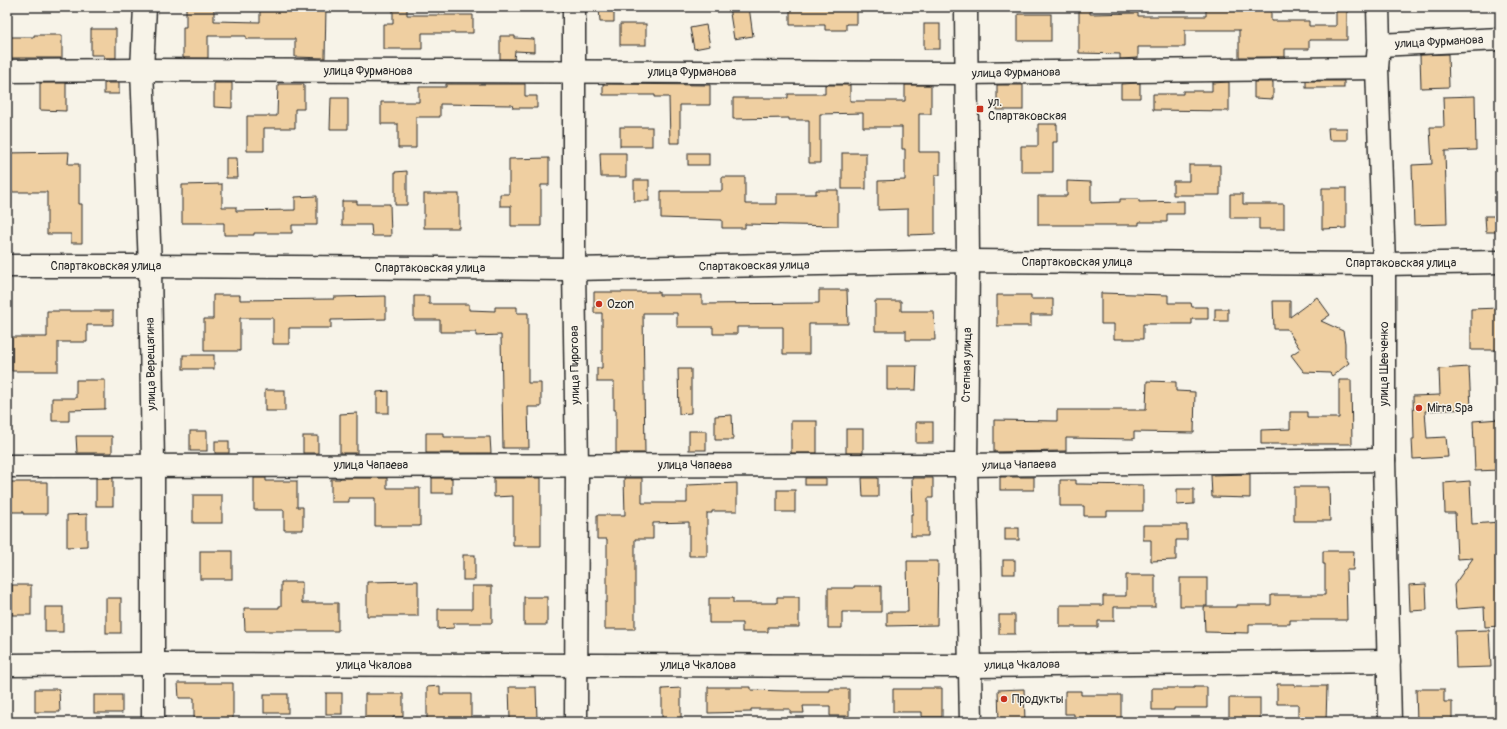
<svg xmlns="http://www.w3.org/2000/svg" width="1507" height="729" font-family="Pangolin,sans-serif">
<style>
.building{fill:#efcfa1;stroke:#2b2b2b}
.lines{fill:none;stroke-linecap:round;stroke-linejoin:round}
.minor-casing{stroke:#2b2b2b;stroke-width:25}
.major-casing{stroke:#2b2b2b;stroke-width:25}
.minor{stroke:#f7f3e8;stroke-width:22}
.major{stroke:#f7f3e8;stroke-width:22}
.poi-dot{fill:#c8321e;stroke:#f7f3e8;stroke-width:1.5}
.labels{text-anchor:middle;dominant-baseline:central;stroke-width:3;stroke-linejoin:round;paint-order:stroke}
.street-label{font-size:12px;fill:#2b2b2b;stroke:#f7f3e8}
.poi-label{font-size:12px;fill:#2b2b2b;stroke:#f7f3e8;text-anchor:start}
</style>
<rect width="100%" height="100%" fill="#f7f3e8"/>
<filter id="ink" filterUnits="userSpaceOnUse"><feTurbulence type="fractalNoise" baseFrequency=".025" numOctaves="2"/><feDisplacementMap in="SourceGraphic" scale="8" xChannelSelector="R" yChannelSelector="G"/><feConvolveMatrix kernelMatrix="1 2 1 2 8 2 1 2 1" color-interpolation-filters="sRGB"/></filter>
<g filter="url(#ink)">
<g class="building">
<path d="M186 7H214V21L260 22V11H295V7H326L325 58 295 57V39H246V36H208V58H183V27H186Z"/>
<path d="M393 7H407V15H473V33H422V49H383V24H393Z"/>
<path d="M599 7H614V22H600Z"/>
<path d="M729 7H749L753 36 734 39Z"/>
<path d="M790 7H857V24H846V30H825V25H790Z"/>
<path d="M1079 7H1090V14L1138 13V16H1206V7H1271V21H1309V26H1336V7H1347V40H1309V49H1285V57H1239V30H1185V47H1138V58L1120 59V54L1079 53Z"/>
<rect x="1018" y="14" width="33" height="27"/>
<rect x="620" y="24" width="26" height="21"/>
<rect x="924" y="24" width="16" height="25"/>
<path d="M706 25 710 46 694 49 690 28Z"/>
<path d="M91 29H116V58H104V55H91Z"/>
<path d="M34 35H62V58H7V37H34Z"/>
<path d="M500 36H515V38L534 39V52L515 51 514 59H500Z"/>
<path d="M1448 54 1449 87 1421 88 1420 55Z"/>
<rect x="1306" y="81" width="38" height="7"/>
<path d="M1229 82V111L1153 110V94H1183V91H1212V83Z"/>
<path d="M1254 82H1273V99L1254 98Z"/>
<path d="M40 83H66V111L40 110Z"/>
<rect x="104" y="83" width="15" height="11"/>
<path d="M214 83H232V108L214 107Z"/>
<path d="M1140 83V98H1121V84Z"/>
<path d="M278 84H304V109H295V128H264V151H247V116H277Z"/>
<path d="M446 84H525V96H537V108H513L512 105 440 104V117H416V148H398V124H381V102H419V87H446Z"/>
<path d="M603 84 710 85V105H680V143H670L669 97H655V95H603Z"/>
<path d="M825 85H850V101H905V85H931V114H919V152H940V175H935V234L908 235V209L878 210V181L905 180V149H902V127H863V113L820 114V163H809V120H789V118L733 119V98H788V94H825Z"/>
<rect x="997" y="85" width="26" height="25"/>
<path d="M1475 96 1476 150 1445 151 1447 224 1414 225 1412 165 1432 164 1430 127H1444L1443 97Z"/>
<path d="M331 98H348V129H330Z"/>
<path d="M1038 124H1057V142H1053V172H1021V146H1038Z"/>
<rect x="620" y="127" width="32" height="19"/>
<path d="M1328 128H1347V140H1329Z"/>
<path d="M69 152 68 164H79V204H82V243H71V234H47V192H7V153Z"/>
<path d="M600 153H626V177H601Z"/>
<rect x="688" y="153" width="21" height="12"/>
<rect x="842" y="153" width="24" height="36"/>
<path d="M226 158H237L238 178H226Z"/>
<path d="M549 158V185H541V226H511V206H500V194H509V159Z"/>
<path d="M1189 165H1220V195H1173V181H1189Z"/>
<path d="M407 171V205H395V172Z"/>
<path d="M722 177H745V204H777V194H816V190H838V226L745 224V228H722V220L661 218V191H722Z"/>
<rect x="634" y="180" width="15" height="21"/>
<path d="M1067 181 1091 182V203L1120 202V199H1139V202L1184 201V214H1167V222H1139V225H1038V196H1067Z"/>
<path d="M222 184V207H236V211L295 210V197L317 196V225H292V233H254V235H224V223H182V185Z"/>
<path d="M1322 188H1346V228L1322 229Z"/>
<rect x="424" y="194" width="35" height="34"/>
<path d="M1230 194H1243V204H1284V229H1259V218H1230Z"/>
<path d="M342 201H357V204H390L391 236H372L371 225H342Z"/>
<path d="M1485 216H1500V232H1486Z"/>
<path d="M819 290H847L848 324H809V354H783V327H737V334H713V327H677V313H643L645 453H616V410H614V382H597V368H602V313H594V292H659V295H702V304L819 303Z"/>
<path d="M1101 293 1168 295V303H1191L1192 307H1208V319H1192V324H1143V339H1114V324H1101Z"/>
<path d="M213 295H240V300L334 299V297L386 296V319L331 320V328H289V344H273V318H240V351H204V319H213Z"/>
<path d="M997 295H1031V299H1053V315H1031V326H997Z"/>
<path d="M414 296H429V304H469V310L495 311V307H517V313H528V383H541V407H528L529 448H503L501 335 476 336V332H440V320H414Z"/>
<path d="M1317 297 1330 315 1321 321 1343 331 1345 343V357L1349 363 1332 376 1330 373 1304 372 1291 355 1300 349 1287 329H1274L1273 301H1290V317Z"/>
<path d="M875 301H901V311H934L935 340H906V331H875Z"/>
<path d="M1500 308V350H1471V309Z"/>
<rect x="1215" y="309" width="13" height="12"/>
<path d="M47 311H113V325H87V342H58V371H12V337H47Z"/>
<rect x="183" y="355" width="31" height="14"/>
<path d="M887 366H917L916 390H887Z"/>
<path d="M1469 367 1471 409 1425 411 1427 438 1446 437 1448 457 1413 459 1412 439H1414L1413 396 1440 395 1439 369Z"/>
<path d="M678 369H691V413L679 414Z"/>
<path d="M76 380H105V409L69 410V421H52V398H76Z"/>
<path d="M1339 380H1351L1352 444H1261V430L1290 429V412H1307V418H1339Z"/>
<path d="M1147 381 1176 382V391L1195 392 1194 433 1134 432V439L1066 438V451L994 452V420L1057 421V410H1146Z"/>
<rect x="265" y="390" width="20" height="21"/>
<path d="M389 391V413H377V392Z"/>
<path d="M357 413V453H340V414Z"/>
<path d="M732 415 733 440H715V416Z"/>
<path d="M1500 419V470L1475 471 1473 421Z"/>
<rect x="791" y="421" width="26" height="32"/>
<rect x="916" y="422" width="17" height="21"/>
<rect x="846" y="429" width="17" height="24"/>
<rect x="190" y="431" width="17" height="20"/>
<rect x="689" y="431" width="17" height="19"/>
<path d="M426 433H444V437H490L491 453H426Z"/>
<path d="M76 436H112V453H77Z"/>
<rect x="303" y="436" width="15" height="17"/>
<rect x="215" y="441" width="14" height="12"/>
<path d="M1250 474V498L1212 497 1211 475Z"/>
<rect x="1000" y="477" width="34" height="13"/>
<rect x="96" y="478" width="17" height="28"/>
<path d="M254 478H266V481H297V507H303V530H284V510H254Z"/>
<path d="M340 478H387V488H420V526H375V498H349V502H331V479H340Z"/>
<rect x="432" y="478" width="20" height="15"/>
<path d="M494 478H541V546H513V496L494 497Z"/>
<path d="M624 478H642V503H687V485L737 483V511H712V513H707V556H689V522L653 523V539H635V629H605V602H607V539H597V515H625Z"/>
<rect x="805" y="478" width="21" height="7"/>
<path d="M862 478H878V497H863Z"/>
<path d="M912 478H933V498H928V536H911V514H913Z"/>
<path d="M1060 480H1076V484L1143 485V511H1107V516H1084V506H1060Z"/>
<path d="M1470 481 1472 524 1500 522V557H1496L1498 615H1500V626L1485 627 1484 607 1456 609 1454 585 1473 558 1457 559 1455 513H1445L1444 483Z"/>
<path d="M7 482H47V514H23V512H7Z"/>
<path d="M1294 487H1329L1330 521H1294Z"/>
<path d="M1177 489H1194V504L1177 505Z"/>
<rect x="777" y="490" width="18" height="22"/>
<rect x="193" y="495" width="29" height="28"/>
<path d="M87 514V546L67 547V515Z"/>
<path d="M1143 525H1187V540H1176V560L1151 561V540H1143Z"/>
<rect x="1005" y="528" width="14" height="12"/>
<rect x="200" y="551" width="32" height="28"/>
<path d="M1323 551H1354L1353 570H1346L1347 620H1290V624H1249V633L1205 632 1204 607H1237V605H1271V595H1325V564H1323Z"/>
<rect x="463" y="555" width="12" height="25"/>
<rect x="1003" y="560" width="12" height="14"/>
<path d="M907 561H938L937 625 887 626V612H908Z"/>
<path d="M1126 575H1155V607H1114V621H1098V627H1060V605H1103V596H1126Z"/>
<rect x="1180" y="578" width="27" height="28"/>
<path d="M418 581V616H367V582Z"/>
<path d="M281 582H302V603H338V631H245L244 608H279V606H281Z"/>
<path d="M1426 584 1427 610 1410 611 1409 585Z"/>
<rect x="12" y="585" width="19" height="30"/>
<path d="M472 586H492V623H454V628L438 629V609H472Z"/>
<path d="M854 586H881V612H842V628H828V588H854Z"/>
<rect x="524" y="597" width="23" height="28"/>
<path d="M777 597H799V627H768V632H742V623H709V598H733V603H777Z"/>
<rect x="106" y="598" width="15" height="35"/>
<rect x="45" y="607" width="18" height="25"/>
<rect x="999" y="615" width="16" height="19"/>
<path d="M1489 630 1491 667 1456 668 1455 631Z"/>
<path d="M178 683H233V722H207V718H194V698H179Z"/>
<path d="M1277 684H1295V686H1327L1326 722H1298V704H1277Z"/>
<path d="M440 686V694H471V722H427V687Z"/>
<path d="M509 687H536L537 719H510Z"/>
<path d="M708 687H751V690L785 691H830V689H849V716H830V706H803L804 713H790V709H751V712L708 713Z"/>
<path d="M1194 687H1207V708H1174V710H1152V688H1194Z"/>
<path d="M681 688V722H662V689Z"/>
<path d="M921 688H942V717H922V712H893V689H921Z"/>
<path d="M35 689H59L60 712H35Z"/>
<path d="M1024 689 1025 722H999L998 690Z"/>
<path d="M1416 689H1444V702H1452V722H1417Z"/>
<path d="M1065 691H1081V695H1121V720H1074V714H1065Z"/>
<rect x="326" y="693" width="16" height="21"/>
<rect x="264" y="694" width="24" height="19"/>
<path d="M365 694H403V717H393V722H365Z"/>
<rect x="94" y="695" width="28" height="18"/>
<rect x="1229" y="698" width="31" height="24"/>
</g>
<g class="lines">
<defs>
<g id="minor">
<path d="M145 7 142 70 150 266 153 465V722"/>
<path d="M574 7V269L577 465 576 722"/>
<path d="M1378 7 1379 45 1377 68 1384 264V460L1390 722"/>
<path d="M1379 45 1500 39"/>
<path d="M7 71 142 70 966 73 1377 68"/>
<path d="M7 266H150L574 269 968 261 1384 264 1500 262"/>
<path d="M7 466 966 465 1384 460"/>
<path d="M7 665 153 664 971 666 1389 661"/>
</g>
<path id="major" d="M966 7 968 261 966 465 971 722"/>
</defs>
<use href="#minor" class="minor-casing"/>
<use href="#major" class="major-casing"/>
<use href="#minor" class="minor"/>
<use href="#major" class="major"/>
</g>
</g>
<g class="poi-dot">
<rect x="976" y="105" width="8" height="8" rx="2"/>
<circle cx="599" cy="304" r="4"/>
<circle cx="1419" cy="408" r="4"/>
<circle cx="1004" cy="699" r="4"/>
</g>
<g class="labels">
<g class="street-label">
<text transform="translate(1439 42) rotate(-3)">улица Фурманова</text>
<text x="368" y="71">улица Фурманова</text>
<text x="692" y="72">улица Фурманова</text>
<text transform="translate(1016 73) rotate(-1)">улица Фурманова</text>
<text x="1077" y="262">Спартаковская улица</text>
<text x="1401" y="263">Спартаковская улица</text>
<text x="106" y="266">Спартаковская улица</text>
<text transform="translate(754 266) rotate(-1)">Спартаковская улица</text>
<text x="430" y="268">Спартаковская улица</text>
<text transform="translate(151 364) rotate(-91)">улица Верещагина</text>
<text transform="translate(1384 364) rotate(-90)">улица Шевченко</text>
<text transform="translate(575 365) rotate(-91)">улица Пирогова</text>
<text transform="translate(967 365) rotate(-89)">Степная улица</text>
<text x="371" y="465">улица Чапаева</text>
<text x="695" y="465">улица Чапаева</text>
<text transform="translate(1019 465) rotate(-1)">улица Чапаева</text>
<text x="374" y="665">улица Чкалова</text>
<text x="698" y="665">улица Чкалова</text>
<text transform="translate(1022 665) rotate(-1)">улица Чкалова</text>
</g>
<g class="poi-label">
<text x="988" y="102">ул.<tspan x="988" dy="14">Спартаковская</tspan></text>
<text x="607" y="304">Ozon</text>
<text x="1427" y="408">Mirra Spa</text>
<text x="1012" y="699">Продукты</text>
</g>
</g>
<rect width="1507" height="729" fill="none" stroke="#f7f3e8" stroke-width="24"/>
<rect x="12" y="12" width="1483" height="705" fill="none" stroke="#2b2b2b" stroke-width="1.5" filter="url(#ink)"/>
</svg>
